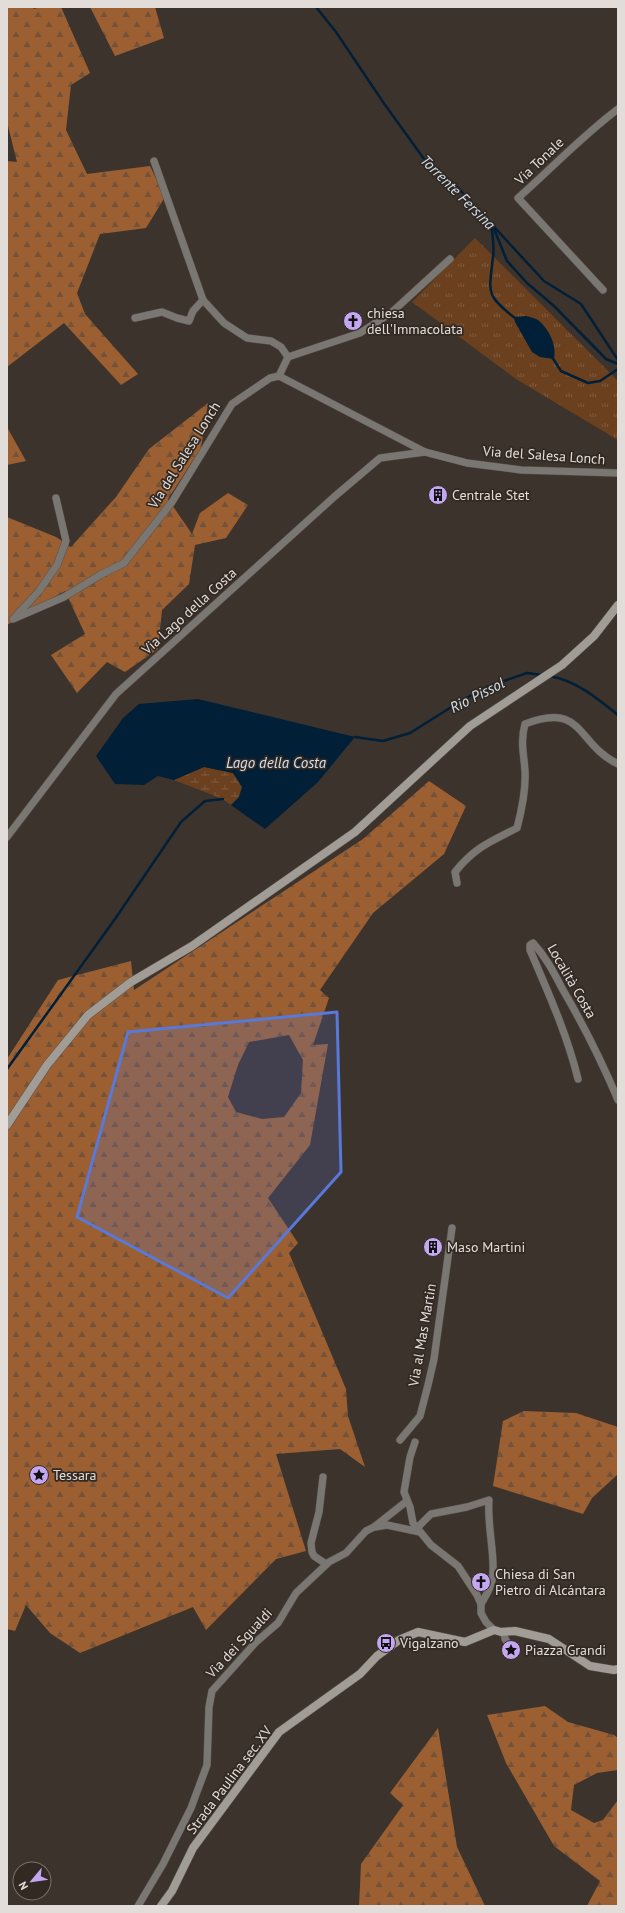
<svg xmlns="http://www.w3.org/2000/svg" width="625" height="1913" font-family="'PT Sans',sans-serif">
<style>
.forest{fill:url(#forest-firs);fill-rule:evenodd}
.wetland{fill:url(#wetland-marsh)}
.park{fill:url(#park-tufts)}
.water{fill:#011f37}
.lines{fill:none;stroke-linecap:round;stroke-linejoin:round}
.stream{stroke:#011f37;stroke-width:2.5}
.street-casing{stroke:#5a524c;stroke-width:8}
.secondary-casing{stroke:#5a524c;stroke-width:9}
.street{stroke:#7a7773;stroke-width:7}
.secondary{stroke:#a19c95;stroke-width:8}
.marked{fill:#5879d8;fill-opacity:0.2;stroke:#5879d8;stroke-width:3;stroke-linejoin:round}
.labels{text-anchor:middle;dominant-baseline:central;stroke-width:3.5;stroke-linejoin:round;paint-order:stroke}
.street-label{font-size:14px;fill:#e3ddd9;stroke:#322923}
.poi-label{font-size:14px;fill:#e3ddd9;stroke:#322923;text-anchor:start}
.water-label{font-size:15px;font-style:italic;fill:#d1e0ef;stroke:#322923}
</style>
<defs>
<pattern id="forest-firs" width="22" height="20" patternUnits="userSpaceOnUse"><rect width="22" height="20" fill="#9b5f32"/><path d="M5 1l3.5 6h-7zM16 11l3.5 6h-7z" fill="#745239"/></pattern>
<pattern id="wetland-marsh" width="20" height="14" patternUnits="userSpaceOnUse"><rect width="20" height="14" fill="#6b401f"/><path d="M1 5h8M5 5V1M11 12h8M15 12V8" fill="none" stroke="#805b3f"/></pattern>
<pattern id="park-tufts" width="24" height="20" patternUnits="userSpaceOnUse"><rect width="24" height="20" fill="#6b401f"/><path d="M3 7l-1-3M5 7V3M7 7l1-3M15 17l-1-3M17 17v-4M19 17l1-3" fill="none" stroke="#805b3f"/></pattern>
</defs>
<rect width="100%" height="100%" fill="#3c332d"/>
<g class="forest">
<path d="M7 7H33L34 9 40 7H61L90 73 71 85 66 130 87 174 150 166 165 197 146 228 100 234 77 293 85 314 138 374 121 385 64 323 7 367V161L17 162 7 122Z"/>
<path d="M90 7H155L164 38 115 56Z"/>
<path d="M208 403 201 448 168 499 192 534 200 513 228 493 248 505 226 538 195 545 189 584 162 610 158 649 125 672 107 662 77 693 51 655 85 634 65 591 7 625V517L56 537 71 547 116 497 149 449Z"/>
<path d="M7 427 26 461 7 465Z"/>
<path d="M429 781 466 806 444 854 373 913 320 990 329 998 313 1045 328 1044 310 1145 268 1198 298 1243 289 1253 346 1389 348 1416 365 1467 340 1449 276 1454 306 1551 276 1559 206 1630 193 1607 80 1653 50 1633 26 1605 15 1631 7 1629V1059L58 980 131 961 134 990 363 839ZM289 1035 303 1060 301 1093 284 1117 262 1119 236 1112 228 1097 238 1065 249 1042Z"/>
<path d="M524 1411 576 1413 618 1427V1474L592 1498 583 1514 493 1486 503 1421Z"/>
<path d="M545 1706 568 1722 614 1735 618 1738V1770L597 1773 574 1785 571 1810 594 1823 603 1820 618 1800V1906H587L600 1881 554 1846 506 1763 487 1715Z"/>
<path d="M438 1728 457 1847 485 1906H359L361 1864 403 1805 390 1793Z"/>
</g>
<path class="wetland" d="M204 767 233 773 242 787 239 797 231 805 223 799 174 780Z"/>
<path class="park" d="M475 238 618 381V440L516 379 412 302Z"/>
<g class="water">
<path d="M526 316C530 317 535 318 538 320 549 329 557 345 554 359L540 357 532 352 515 322 514 317Z"/>
<path d="M198 699 355 737 318 782 265 829 231 805 239 797 242 787 233 773 204 767 174 780 158 776 144 785 115 784 96 756 123 718 139 704Z"/>
</g>
<g class="lines">
<g class="stream">
<path d="M316 7 336 32 383 102 424 159 460 190 544 281 581 304 618 360"/>
<path d="M491 223C492 234 495 246 493 257 489 294 485 294 516 319"/>
<path d="M492 224 507 261 527 283 554 306 606 359 618 364"/>
<path d="M552 357 561 371 588 383 600 381 618 369"/>
<path d="M549 676C575 680 597 698 618 715"/>
<path d="M355 737 383 741 410 733 461 701 486 687 527 673 542 675"/>
<path d="M7 1069 115 919 181 822 205 801 223 799"/>
</g>
<defs>
<g id="street">
<path d="M154 161 203 300 224 323 247 338 271 341 281 347 288 357"/>
<path d="M603 290 518 198C552 168 582 136 618 109"/>
<path d="M135 318 162 312 177 318 189 321 193 311 203 300"/>
<path d="M288 357 360 333 391 313 450 259"/>
<path d="M279 376 288 357"/>
<path d="M16 616 39 591 57 565 66 541 56 498"/>
<path d="M13 619 64 597 100 575 124 563 172 502 232 404 270 378 279 376 425 452 467 463 521 470 618 473"/>
<path d="M7 837 116 694 334 497 380 458 425 452"/>
<path d="M457 883 455 872C475 847 490 842 517 828 522 809 526 790 525 771 524 754 520 742 525 724 584 701 576 744 618 764"/>
<path d="M578 1079C567 1034 548 992 530 950V945L533 943C546 957 554 973 563 990 584 1026 602 1062 618 1100"/>
<path d="M400 1440 420 1416 428 1385 434 1359 452 1228"/>
<path d="M415 1442 410 1457 404 1492 410 1507 413 1523 431 1545 458 1566 477 1595 481 1604V1613L486 1622 494 1630"/>
<path d="M323 1477 319 1512 311 1543 312 1552 314 1556 326 1564"/>
<path d="M375 1527 387 1525 420 1532"/>
<path d="M418 1527 431 1514 467 1507 489 1500C487 1524 494 1548 493 1572 493 1584 487 1594 481 1604"/>
<path d="M504 1632 505 1639 512 1648"/>
<path d="M138 1906 163 1864 191 1808 207 1765 209 1707 212 1691 256 1642 278 1623 296 1593 329 1562 346 1553 366 1531 374 1527 407 1501"/>
</g>
<g id="secondary">
<path d="M7 1125 47 1065 88 1015 131 982 192 946 355 832 470 726 562 665 594 636 618 605"/>
<path d="M161 1906 172 1891 193 1848 279 1732 360 1674 377 1656 399 1640 418 1632 465 1642 494 1630 501 1632 515 1631 549 1639 590 1666 614 1670 618 1669"/>
</g>
</defs>
<use href="#street" class="street-casing"/>
<use href="#secondary" class="secondary-casing"/>
<use href="#street" class="street"/>
<use href="#secondary" class="secondary"/>
</g>
<path class="marked" d="M337 1012 341 1172 228 1298 77 1217 128 1032Z"/>
<defs>
<symbol id="church-disc" viewBox="-11 -11 22 22"><circle r="9.5" fill="#c4a7f1" stroke="#322923"/><path d="M-1.2-6h2.4v3.5h3.3v2.4h-3.3V6h-2.4V-.1h-3.3v-2.4h3.3Z" fill="#111"/></symbol>
<symbol id="building-disc" viewBox="-11 -11 22 22"><circle r="9.5" fill="#c4a7f1" stroke="#322923"/><path d="M-4-6H4V6H1V3H-1V6H-4ZM-2.5-4.3h1.7v1.8h-1.7ZM.8-4.3h1.7v1.8H.8ZM-2.5-1h1.7V.8h-1.7ZM.8-1h1.7V.8H.8Z" fill="#111"/></symbol>
<symbol id="sight-disc" viewBox="-11 -11 22 22"><circle r="9.5" fill="#c4a7f1" stroke="#322923"/><path d="M0-6L1.8-2.2L6-1.7L2.9 1.2L3.7 5.4L0 3.3L-3.7 5.4L-2.9 1.2L-6-1.7L-1.8-2.2Z" fill="#111"/></symbol>
<symbol id="bus-disc" viewBox="-11 -11 22 22"><circle r="9.5" fill="#c4a7f1" stroke="#322923"/><path d="M-5-6H5V4H4V6H2V4H-2V6H-4V4H-5ZM-3.5-4V0h7V-4ZM-3.5 1.2v1.5H-2V1.2ZM2 1.2v1.5H3.5V1.2Z" fill="#111"/></symbol>
</defs>
<g fill-rule="evenodd">
<use href="#church-disc" x="342" y="310" width="22" height="22"/>
<use href="#building-disc" x="427" y="484" width="22" height="22"/>
<use href="#building-disc" x="422" y="1236" width="22" height="22"/>
<use href="#sight-disc" x="28" y="1464" width="22" height="22"/>
<use href="#church-disc" x="470" y="1571" width="22" height="22"/>
<use href="#bus-disc" x="375" y="1632" width="22" height="22"/>
<use href="#sight-disc" x="500" y="1639" width="22" height="22"/>
</g>
<g class="labels">
<g class="street-label">
<text transform="translate(539 161) rotate(-44)">Via Tonale</text>
<text transform="translate(184 455) rotate(-58)">Via del Salesa Lonch</text>
<text transform="translate(544 455) rotate(4)">Via del Salesa Lonch</text>
<text transform="translate(189 611) rotate(-42)">Via Lago della Costa</text>
<text transform="translate(572 981) rotate(60)">Località Costa</text>
<text transform="translate(422 1335) rotate(-80)">Via al Mas Martin</text>
<text transform="translate(239 1643) rotate(-47)">Via dei Sgualdi</text>
<text transform="translate(229 1780) rotate(-53)">Strada Paulina sec. XV</text>
</g>
<g class="poi-label">
<text x="367" y="313">chiesa<tspan x="367" dy="16">dell'Immacolata</tspan></text>
<text x="452" y="495">Centrale Stet</text>
<text x="447" y="1247">Maso Martini</text>
<text x="53" y="1475">Tessara</text>
<text x="495" y="1574">Chiesa di San<tspan x="495" dy="16">Pietro di Alcántara</tspan></text>
<text x="400" y="1643">Vigalzano</text>
<text x="525" y="1650">Piazza Grandi</text>
</g>
<g class="water-label">
<text transform="translate(458 192) rotate(45)">Torrente Fersina</text>
<text transform="translate(477 695) rotate(-27)">Rio Pissol</text>
<text x="276" y="762">Lago della Costa</text>
</g>
</g>
<rect width="625" height="1913" fill="none" stroke="#e3ddd9" stroke-width="16"/>
<g transform="translate(32 1881) rotate(241)"><circle r="19" fill="#322923" stroke="#79716c"/>
<path d="M0-3L7 15L0 10L-7 15Z" fill="#c4a7f1"/>
<text y="-6" font-size="11" font-weight="bold" text-anchor="middle" fill="#e3ddd9">N</text>
</g>
</svg>
